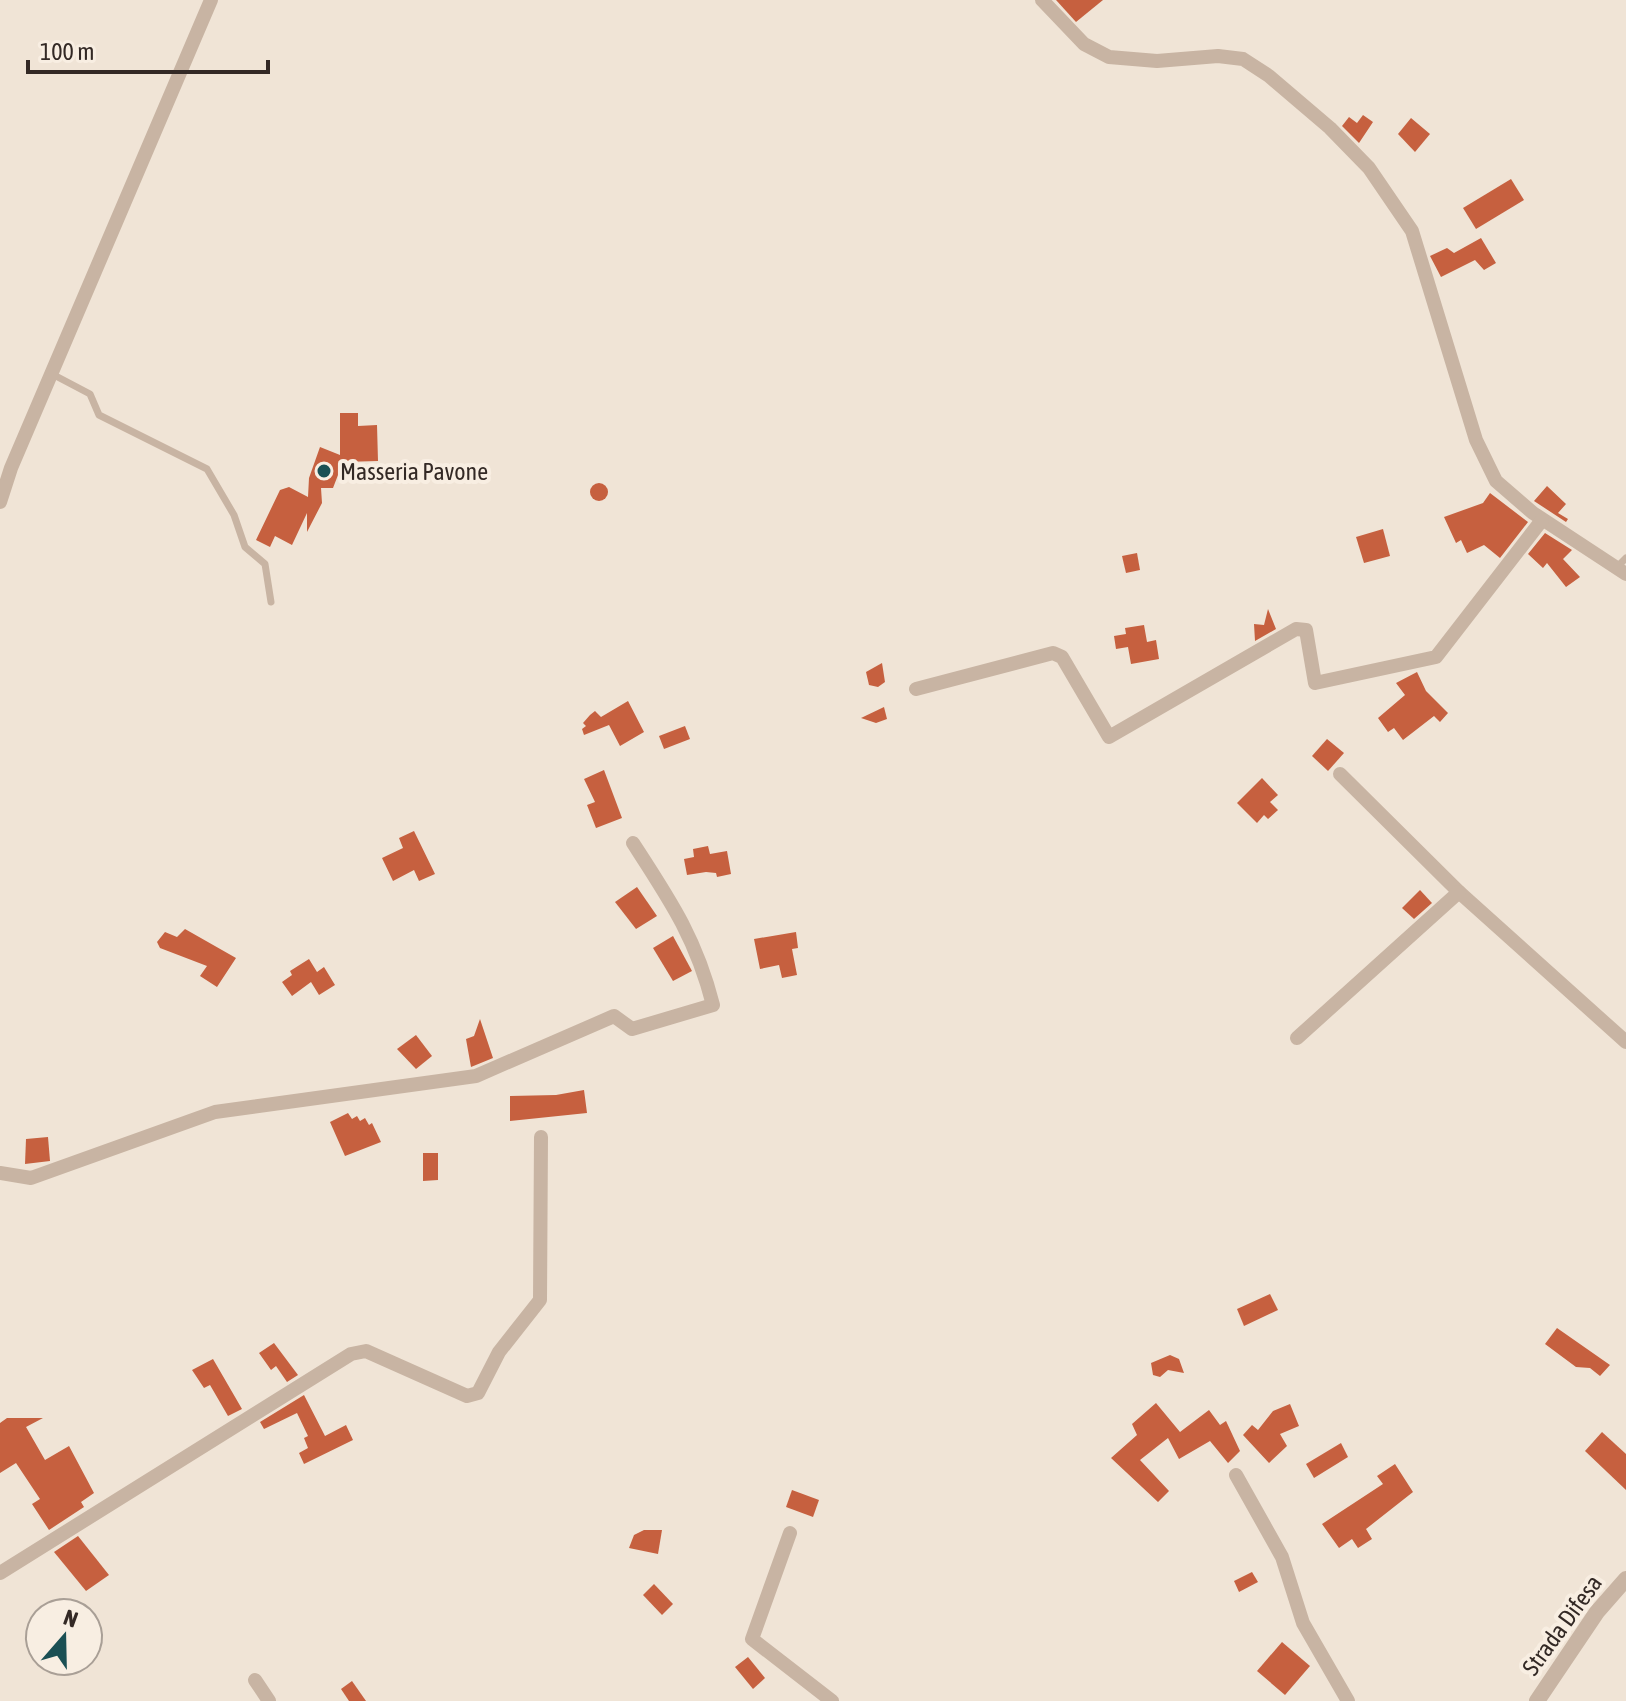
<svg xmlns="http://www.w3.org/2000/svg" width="1626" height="1701" font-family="'Asap Condensed',sans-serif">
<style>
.building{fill:#c6603f}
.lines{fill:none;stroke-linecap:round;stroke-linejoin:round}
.service{stroke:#c8b4a3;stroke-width:7}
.minor{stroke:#c8b4a3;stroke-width:14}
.tertiary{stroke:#c8b4a3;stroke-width:16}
.poi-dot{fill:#1b5054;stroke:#f8eee2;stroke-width:3}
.labels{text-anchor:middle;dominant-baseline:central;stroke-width:8;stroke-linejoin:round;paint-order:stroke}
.poi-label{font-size:24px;fill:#332925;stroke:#f8eee2;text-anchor:start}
.street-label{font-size:24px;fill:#332925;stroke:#f8eee2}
</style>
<rect width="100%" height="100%" fill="#f0e4d6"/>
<g class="building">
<path d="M1056 0H1103L1076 22Z"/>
<path d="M1363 115 1373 122 1359 143 1342 126 1349 117 1357 123Z"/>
<path d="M1411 118 1430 134 1415 152 1398 134Z"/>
<path d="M1511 179 1524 200 1476 229 1463 208Z"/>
<path d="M1481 238 1496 263 1484 270 1475 260 1441 277 1430 256 1447 248 1454 253Z"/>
<path d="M340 413H358V426L377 425 378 461 343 462 333 488H321L322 503 307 532V513L292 545 275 536 270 547 256 540 280 490 289 487 308 497 309 478 320 447 340 455Z"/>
<circle cx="599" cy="492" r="9"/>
<path d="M1547 486 1566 504 1558 513 1568 519 1566 522 1534 501Z"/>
<path d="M1490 493 1528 522 1500 558 1484 545 1467 553 1461 540 1456 543 1444 517 1483 503Z"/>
<path d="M1383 529 1390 556 1364 563 1356 537Z"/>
<path d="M1545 533 1572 550 1563 559 1580 577 1566 587 1547 563 1543 568 1528 554Z"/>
<path d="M1137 553 1140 570 1126 573 1122 556Z"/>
<path d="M1268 609 1276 629 1255 641 1254 624 1264 625Z"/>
<path d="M1144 625 1147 642 1156 640 1159 659 1131 664 1128 647 1116 649 1114 636 1126 634 1125 628Z"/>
<path d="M882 663 885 682 878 687 869 685 866 672Z"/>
<path d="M1417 672 1426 691 1448 713 1440 722 1434 716 1403 740 1394 728 1388 732 1378 718 1405 695 1396 683Z"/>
<path d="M628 701 644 732 620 746 609 725 584 735 582 729 586 726 583 723 590 715 595 711 601 717Z"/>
<path d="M884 707 887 719 876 723 861 718Z"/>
<path d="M685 726 690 739 664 749 659 736Z"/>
<path d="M1327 739 1344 753 1328 771 1312 756Z"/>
<path d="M604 770 622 818 596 828 587 805 595 802 584 779Z"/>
<path d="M1262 778 1278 795 1270 802 1278 810 1268 819 1264 815 1257 823 1237 803Z"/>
<path d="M414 831 435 874 419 881 414 870 393 881 382 858 403 848 399 838Z"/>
<path d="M708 846 710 854 727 851 731 874 717 877 716 873 706 872 687 875 684 859 694 857 693 849Z"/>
<path d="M637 887 657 916 636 929 615 902Z"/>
<path d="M1420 890 1432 903 1414 919 1402 908Z"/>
<path d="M185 929 236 958 217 987 200 976 207 966 160 948 157 942 165 932 177 937Z"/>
<path d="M796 932 798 948 792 949 797 975 782 978 779 965 760 969 754 939Z"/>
<path d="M673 936 692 971 673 981 653 948Z"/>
<path d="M309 959 317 972 324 967 335 985 319 995 311 982 292 996 282 982 292 975 290 971Z"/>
<path d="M480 1019 493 1058 471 1067 466 1039 474 1036Z"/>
<path d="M416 1035 432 1056 416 1069 397 1049Z"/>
<path d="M584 1090 587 1113 510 1121V1096L556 1095Z"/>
<path d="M348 1113 352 1119 357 1116 360 1121 365 1118 369 1125 372 1123 381 1142 345 1156 330 1122Z"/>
<path d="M48 1137 50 1161 25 1164 26 1139Z"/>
<path d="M423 1153H438V1180L423 1181Z"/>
<path d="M1270 1294 1278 1310 1244 1326 1237 1309Z"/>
<path d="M1557 1328 1610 1365 1600 1376 1590 1368 1576 1367 1545 1344Z"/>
<path d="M274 1343 298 1375 287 1382 276 1366 271 1370 259 1353Z"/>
<path d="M1170 1355 1179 1359 1184 1373 1168 1370 1160 1377 1153 1375 1151 1363Z"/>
<path d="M213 1359 242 1409 228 1416 210 1385 204 1388 192 1370Z"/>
<path d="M304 1395 325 1436 346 1425 353 1440 304 1464 299 1453 308 1448 304 1438 308 1436 297 1413 264 1429 260 1422Z"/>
<path d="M1156 1403 1180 1432 1209 1410 1220 1425 1226 1421 1240 1451 1228 1463 1210 1441 1179 1459 1168 1438 1140 1460 1169 1491 1158 1502 1111 1458 1137 1435 1132 1424Z"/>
<path d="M1290 1404 1299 1426 1280 1434 1287 1446 1269 1463 1243 1435 1252 1425 1258 1430 1273 1411Z"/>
<path d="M7 1418H43L26 1427 45 1460 69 1446 94 1493 81 1502 84 1507 49 1530 32 1504 40 1499 16 1463 0 1473V1423Z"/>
<path d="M1602 1432 1626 1454V1490L1585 1451Z"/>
<path d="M1341 1443 1348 1457 1314 1478 1306 1464Z"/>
<path d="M1395 1464 1413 1492 1366 1529 1372 1539 1358 1548 1352 1539 1339 1548 1322 1524 1383 1484 1377 1476Z"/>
<path d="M792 1490 819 1500 813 1517 786 1507Z"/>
<path d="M644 1530H662L658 1554 629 1548 634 1535Z"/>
<path d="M78 1536 109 1575 86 1591 54 1552Z"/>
<path d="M1252 1572 1258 1582 1239 1592 1234 1581Z"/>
<path d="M654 1584 673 1604 662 1615 643 1595Z"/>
<path d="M1282 1642 1310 1666 1285 1695 1257 1671Z"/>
<path d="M748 1657 765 1678 753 1689 735 1667Z"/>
<path d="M352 1681 366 1701H349L341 1689Z"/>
</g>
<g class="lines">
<g class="service">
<path d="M52 374 90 394 99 415 207 469 234 515 245 547 265 564 271 602"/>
<path d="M1617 567 1626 558"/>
</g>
<g class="minor">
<path d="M1042 0 1084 44 1109 57 1157 61 1218 56 1243 59 1269 76 1330 128 1369 168 1412 231 1476 440 1496 481 1533 513 1626 574"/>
<path d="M0 502 11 468 211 0"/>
<path d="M916 689 1053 653 1062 657 1109 737 1296 629 1306 630 1315 683 1436 657 1542 520"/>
<path d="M1340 774 1459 892 1626 1042"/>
<path d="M1297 1038 1459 892"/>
<path d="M0 1173 31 1178 215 1112 476 1076 614 1016 632 1029 713 1005C696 938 670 900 633 843"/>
<path d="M1236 1475 1282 1557 1303 1623 1348 1701"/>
<path d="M790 1533 752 1639 832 1701"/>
<path d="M0 1573 351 1354 366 1351 467 1396 478 1393 499 1352 540 1300 541 1137"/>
<path d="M255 1680 269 1701"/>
</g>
<path class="tertiary" d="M1537 1701 1597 1612 1626 1579"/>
</g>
<circle class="poi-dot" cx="324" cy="471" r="8"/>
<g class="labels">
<g class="poi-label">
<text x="340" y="471">Masseria Pavone</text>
</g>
<g class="street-label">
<text transform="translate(1562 1625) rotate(-54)">Strada Difesa</text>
</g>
</g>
<g transform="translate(64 1637) rotate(20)"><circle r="38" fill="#f8eee2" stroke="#a99f96" stroke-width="2"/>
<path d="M0-6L14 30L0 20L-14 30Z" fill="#1b5054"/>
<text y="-12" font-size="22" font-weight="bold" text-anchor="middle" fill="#332925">N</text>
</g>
<path d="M28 60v12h240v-12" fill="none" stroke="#332925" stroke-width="4"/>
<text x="40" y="60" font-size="24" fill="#332925" stroke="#f8eee2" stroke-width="6" paint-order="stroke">100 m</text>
</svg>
